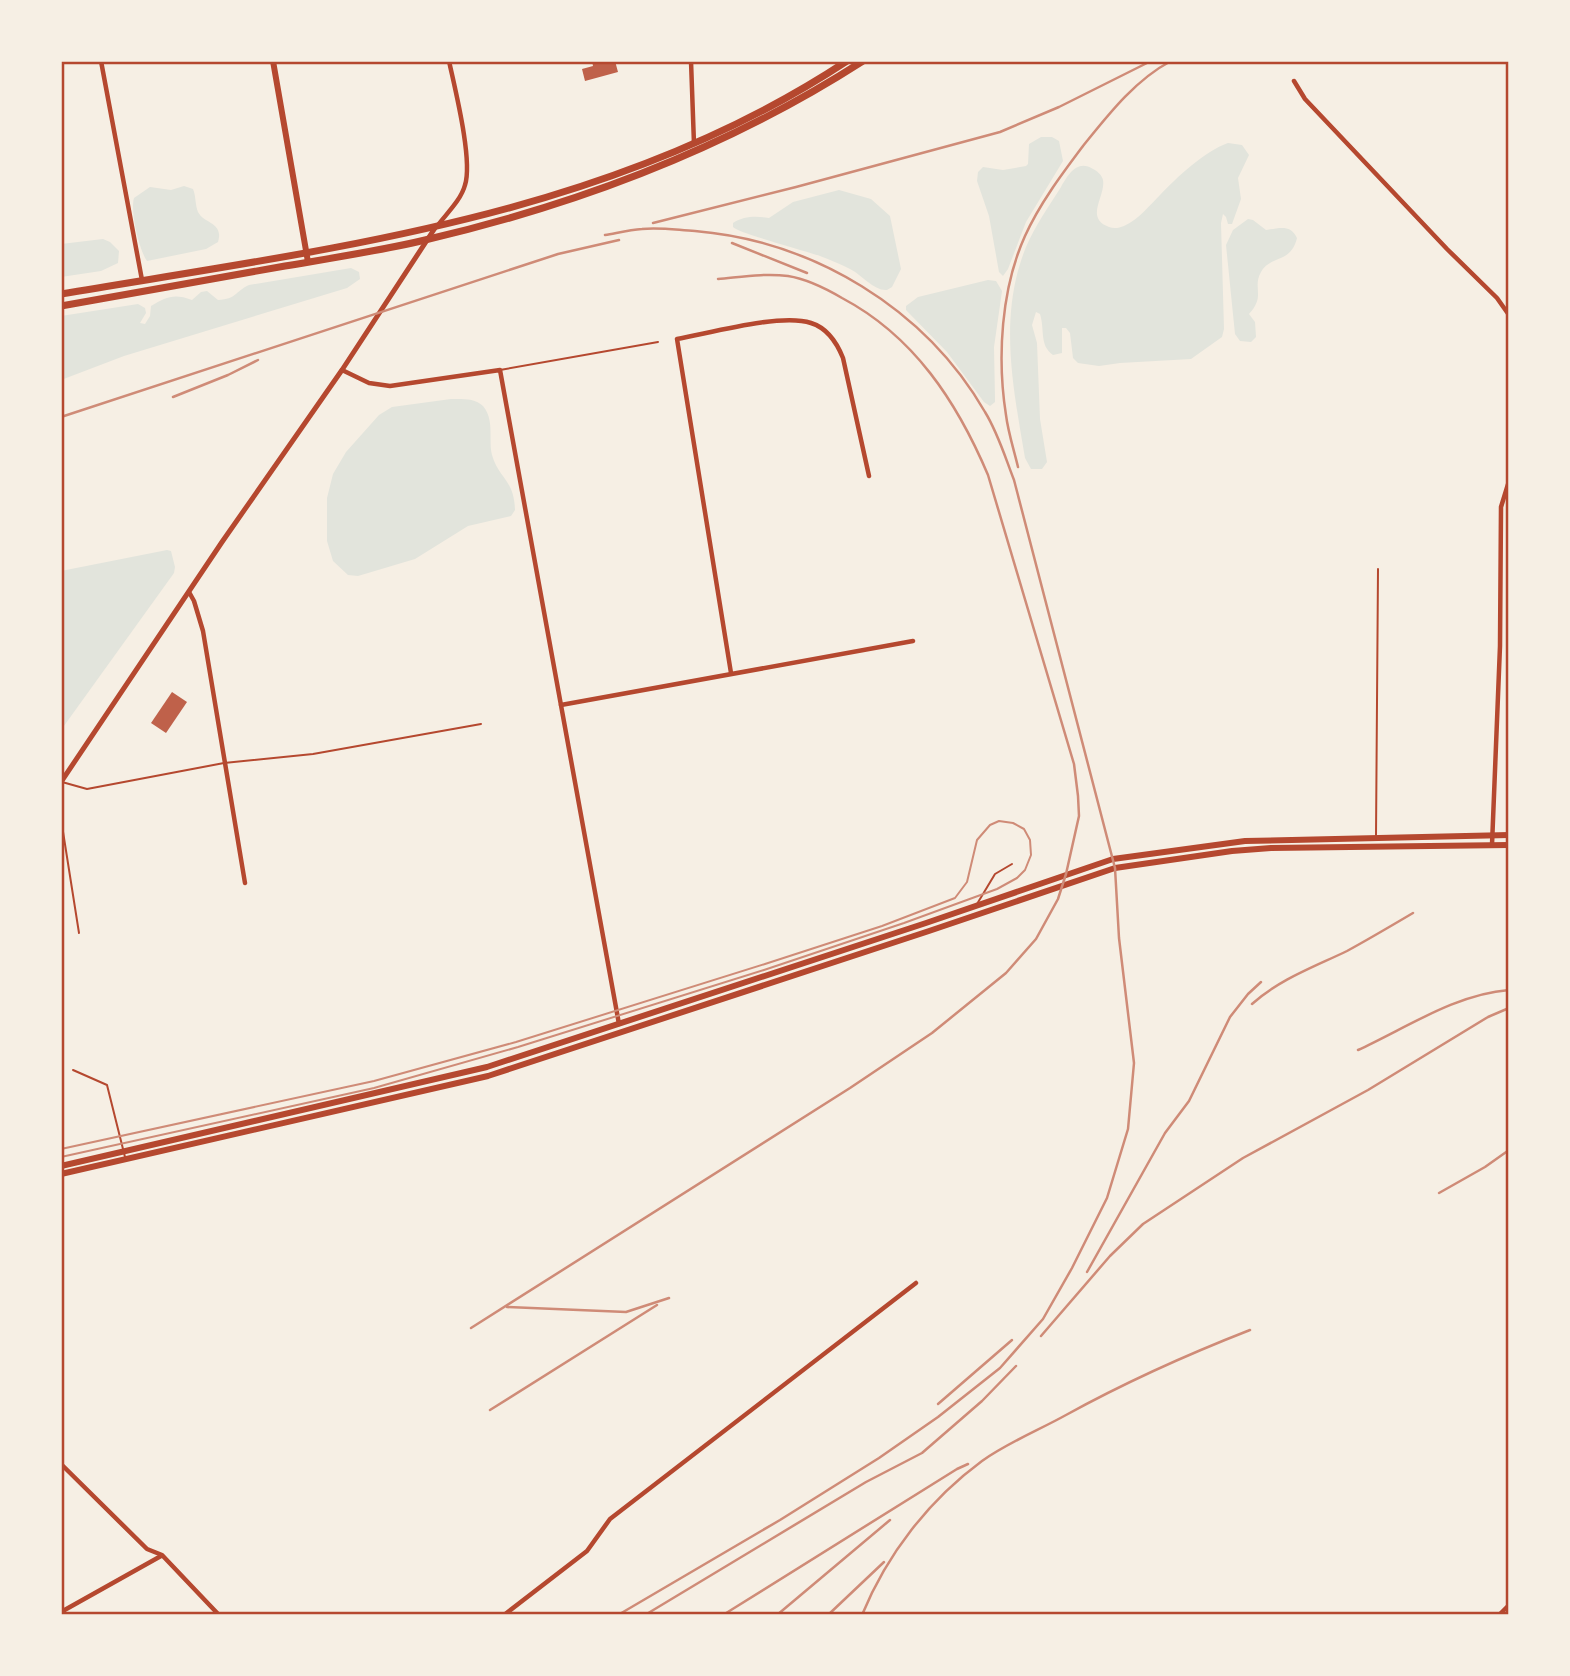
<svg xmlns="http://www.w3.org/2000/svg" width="1570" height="1676" font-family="'IBM Plex Sans',sans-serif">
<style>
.green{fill:#e2e4dc}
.building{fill:#bf614a}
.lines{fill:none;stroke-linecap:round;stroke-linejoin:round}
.service{stroke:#b5482f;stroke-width:2}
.minor{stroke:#b5482f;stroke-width:4.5}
.tertiary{stroke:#b5482f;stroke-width:5}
.secondary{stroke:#b5482f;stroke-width:6}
.primary{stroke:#b5482f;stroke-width:7}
.tram{stroke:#cf8b77;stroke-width:2}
.rail{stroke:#cf8b77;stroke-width:2.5}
.neatline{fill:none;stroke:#b5482f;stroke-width:2.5}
</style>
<rect width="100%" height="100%" fill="#f6efe4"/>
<g class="green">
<path d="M1041 137H1052L1059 141 1063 161 1026 222 1008 269 1003 276 999 272 989 216 977 181 978 172 983 167 1003 170 1026 166 1028 164 1029 144Z"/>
<path d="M1228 143 1242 145 1249 155 1238 178 1241 199 1232 224H1228L1226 217 1223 214 1221 223 1224 329 1222 337 1191 359 1120 363 1099 366 1078 363 1073 358 1070 333 1066 328H1062V353L1053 355C1039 345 1045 330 1040 314L1036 312 1032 325 1037 343 1040 419 1047 462 1042 469H1031L1025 458C1013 387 998 316 1026 247 1035 226 1049 206 1061 187 1068 175 1077 159 1093 169 1097 171 1102 175 1103 180 1106 196 1084 218 1109 227 1114 229 1119 228 1124 226 1138 220 1150 205 1160 195 1177 177 1205 151 1228 143Z"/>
<path d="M184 186 193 189C196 196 195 205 198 212 204 224 224 222 218 242L206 249 147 261C139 250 130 211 134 198L150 187 171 190Z"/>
<path d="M839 190 871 199 890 216 901 269 892 287 887 290C874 291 862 275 850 269 841 264 830 260 820 256 806 251 738 233 733 227V223C744 216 756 216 769 218L793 202Z"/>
<path d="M1248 219 1253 220 1266 230C1279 228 1291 224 1297 238 1291 264 1270 255 1261 272 1252 288 1266 296 1249 314L1255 322 1256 337 1251 342 1240 341 1235 334 1226 245 1233 230Z"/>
<path d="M103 239 110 242 119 251 118 263 101 271 61 277V244Z"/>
<path d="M351 268 359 272 360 279 347 288 124 356 61 380V316L138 304 145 308 146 313 140 323 145 324 150 316 151 306C166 297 174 293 192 300L201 292 207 291 218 300C237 299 234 292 249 285Z"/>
<path d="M988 280 996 281 1002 291 994 347 995 398V402L990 406 984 402 947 352 906 310V306L918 297Z"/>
<path d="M451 399C462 399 475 398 483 406 495 420 488 440 492 455 499 479 514 479 515 510L511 516 468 526 415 559 358 576 348 575 333 561 327 541V498L333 474 346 452 379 415 392 407Z"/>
<path d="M167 550 171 551 175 567 174 573 61 730V571Z"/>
</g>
<g class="building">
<path d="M592 61H615L618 72 585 81 582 69 593 66Z"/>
<path d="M172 692 187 702 166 733 151 723Z"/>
</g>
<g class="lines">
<g class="service">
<path d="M500 370 658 342"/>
<path d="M62 782 87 789 224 763 313 754 481 724"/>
<path d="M61 819 79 933"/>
<path d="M1376 835 1378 569"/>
<path d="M977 904 995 874 1012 864"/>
<path d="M73 1070 107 1085 125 1157"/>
</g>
<g class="minor">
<path d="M101 61 142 280"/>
<path d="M691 61 694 144"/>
<path d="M1294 81 1305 99 1447 249 1497 298 1509 315"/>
<path d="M438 225C447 213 461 200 465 185 473 160 455 89 449 61"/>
<path d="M342 370 369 383 390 386 500 370 619 1024"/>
<path d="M189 592 194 601 203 631 245 883"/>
<path d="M731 673 677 339C710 333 781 313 811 323 827 328 837 343 843 358L869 476"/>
<path d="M561 705 913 641"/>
<path d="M1492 845 1500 646 1501 507 1509 481"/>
<path d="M61 1464 147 1549 162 1555 219 1615"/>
<path d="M61 1612 161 1556"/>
<path d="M504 1615 587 1551 610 1519 916 1283"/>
<path d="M1499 1615 1509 1605"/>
</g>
<path class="tertiary" d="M61 782 222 542 342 370 435 228"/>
<g class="secondary">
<path d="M273 61 308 262"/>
<path d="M61 1166 487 1067 926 923 1113 859 1245 841 1509 835"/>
<path d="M61 1174 488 1076 929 931 1115 868 1232 851 1271 848 1509 845"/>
</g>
<g class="primary">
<path d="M61 294C333 248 611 217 847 61"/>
<path d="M61 306C136 293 210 279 285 266 332 258 379 251 425 240 580 204 729 147 863 61"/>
</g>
<path class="tram" d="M61 1149 374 1081 516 1042 765 964 882 926 955 898 967 882 977 840 990 825 999 821 1013 823 1024 829 1030 840 1031 855 1025 870 1017 878 997 889 904 923 764 970 518 1047 374 1088 61 1157"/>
<g class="rail">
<path d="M653 223 796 187 1000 132 1059 107 1151 61"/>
<path d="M605 235C617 233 629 230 642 229 659 227 677 230 695 231 813 241 925 308 985 412 998 433 1005 457 1014 480L1115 868 1119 938 1134 1063 1128 1129 1107 1198 1072 1268 1043 1319 1000 1368 938 1417 879 1458 780 1520 618 1615"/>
<path d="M732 243 807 273"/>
<path d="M173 397 228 375 258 360"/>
<path d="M61 417 558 254 619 240"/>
<path d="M1018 467C1014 450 1008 432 1006 415 997 358 1001 289 1025 236 1040 203 1062 174 1083 146 1108 115 1135 80 1171 61"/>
<path d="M1252 1004C1280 979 1314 967 1347 951 1369 939 1391 926 1413 913"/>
<path d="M1358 1050C1406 1028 1456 994 1509 990"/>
<path d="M1439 1193 1485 1167 1509 1150"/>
<path d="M1087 1272 1165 1133 1189 1101 1230 1017 1248 994 1261 982"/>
<path d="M507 1307 626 1312 669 1298"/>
<path d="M471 1328 850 1088 932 1033 1006 973 1036 939 1058 899 1066 874 1079 816 1078 796 1074 764 988 475C957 402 914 336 842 298 825 288 807 279 788 276 765 273 741 277 718 279"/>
<path d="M1041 1336 1110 1256 1143 1224 1243 1158 1368 1090 1488 1017 1509 1008"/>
<path d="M938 1404 1012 1340"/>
<path d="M490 1410 657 1305"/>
<path d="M645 1615 866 1482 922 1453 982 1401 1016 1366"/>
<path d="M723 1615 957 1469 968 1464"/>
<path d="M777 1615 890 1520"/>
<path d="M828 1615 884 1562"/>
<path d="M862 1615C887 1554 929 1500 982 1461 1007 1443 1039 1430 1066 1415 1126 1382 1186 1355 1250 1330"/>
</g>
</g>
<rect width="1570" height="1676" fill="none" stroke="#f6efe4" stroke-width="126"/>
<rect x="63" y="63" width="1444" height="1550" class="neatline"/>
</svg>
